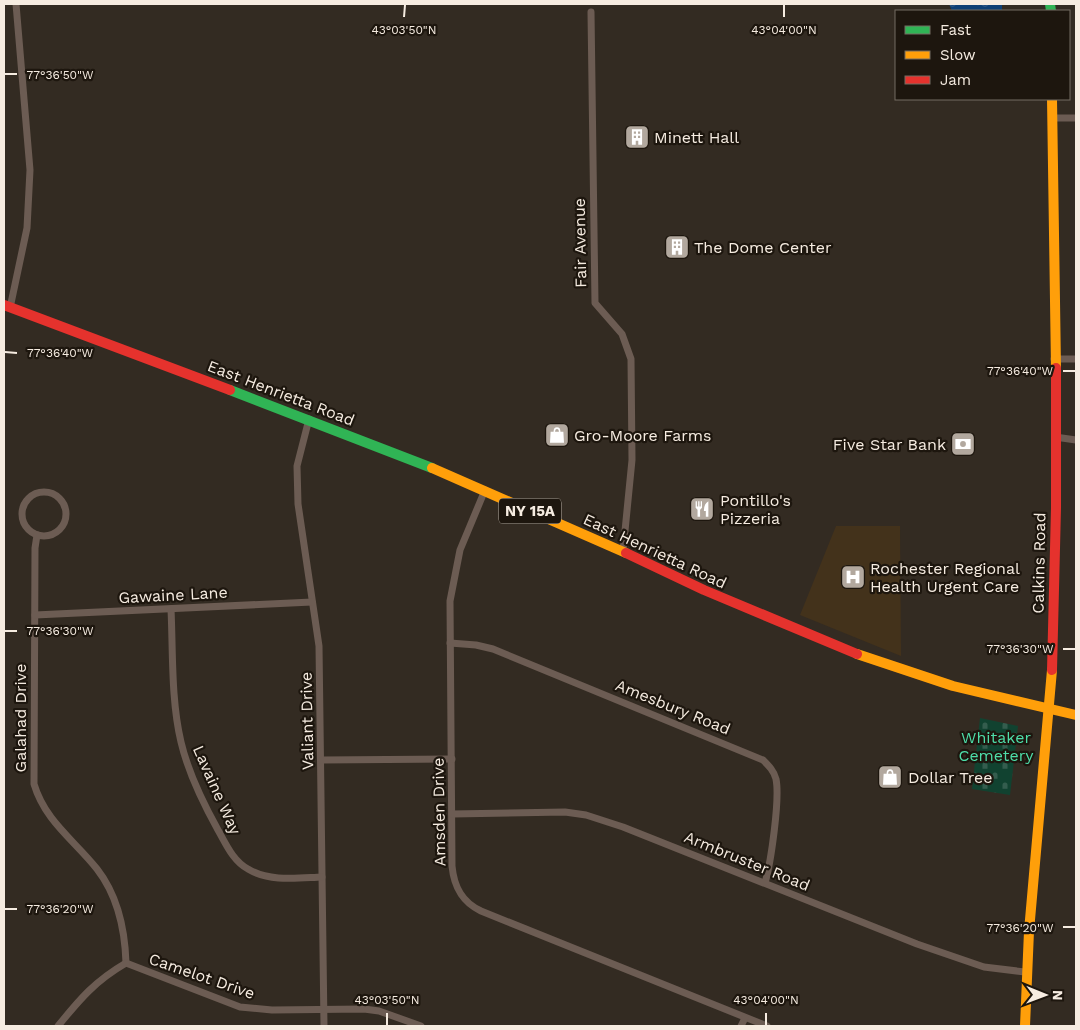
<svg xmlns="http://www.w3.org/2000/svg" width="1080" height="1030" font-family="'Work Sans',sans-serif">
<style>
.built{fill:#43321b}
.cemetery{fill:url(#cemetery-stones)}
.water{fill:url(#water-ripples)}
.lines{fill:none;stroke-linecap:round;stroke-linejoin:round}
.street{stroke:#6c5c53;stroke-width:7}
.fast{stroke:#30b455;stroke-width:10}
.slow{stroke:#ff9f0a;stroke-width:10}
.jam{stroke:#e5322d;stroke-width:10}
.ticks{fill:none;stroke:#f6ece1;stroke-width:2}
.labels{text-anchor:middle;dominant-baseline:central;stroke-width:4.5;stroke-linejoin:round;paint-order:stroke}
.shield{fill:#1d160e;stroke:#b5aca2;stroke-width:1}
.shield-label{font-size:15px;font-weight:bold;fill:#f6ece1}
.poi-label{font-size:16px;fill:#f6ece1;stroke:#1d160e;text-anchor:start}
.street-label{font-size:16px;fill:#f6ece1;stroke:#1d160e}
.park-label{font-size:16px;fill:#4edea9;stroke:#1d160e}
.ticks-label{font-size:12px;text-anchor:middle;fill:#f6ece1;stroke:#1d160e;stroke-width:4.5;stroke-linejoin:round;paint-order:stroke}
</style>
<defs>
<pattern id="cemetery-stones" width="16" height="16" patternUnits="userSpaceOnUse" patternTransform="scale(1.25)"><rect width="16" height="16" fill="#114230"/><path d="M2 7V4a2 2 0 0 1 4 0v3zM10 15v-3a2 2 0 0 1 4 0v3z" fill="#345d4e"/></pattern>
<pattern id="water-ripples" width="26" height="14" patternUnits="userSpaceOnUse" patternTransform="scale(1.25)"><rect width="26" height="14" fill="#0d3f75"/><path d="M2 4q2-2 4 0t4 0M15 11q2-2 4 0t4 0" fill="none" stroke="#315b88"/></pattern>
</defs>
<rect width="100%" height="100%" fill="#332b22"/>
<path class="built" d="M836 526H900L901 656 800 615Z"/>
<path class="cemetery" d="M980 718 1018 726 1010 795 972 789Z"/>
<path class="water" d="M949 4H1002V11H952Z"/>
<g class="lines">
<g class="street">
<path d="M591 12 595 303 622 334 631 359 632 460 623 551"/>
<path d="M1052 118H1076"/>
<path d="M10 308 27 228 30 170 16 4"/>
<path d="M1054 359H1076"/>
<path d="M309 419 297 466 298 504 319 646 324 1026"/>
<path d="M1055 437 1076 440"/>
<path d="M485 490 460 550 450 601 452 866C454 887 462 902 481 911L767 1026"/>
<circle cx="44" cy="514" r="22"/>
<path d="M37 535 35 548 34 784C45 821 74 840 97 869 118 896 125 930 126 963"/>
<path d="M171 609C173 652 171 700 181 742 188 772 203 803 218 830 226 844 233 861 248 869 270 882 297 878 322 877"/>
<path d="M35 615 312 602"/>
<path d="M450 643 476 645 493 649 763 760C769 766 774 771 776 779 780 799 771 862 765 883"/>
<path d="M322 760 452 759"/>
<path d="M452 814 565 812 586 815 623 827 917 944 984 967 1025 972"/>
<path d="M126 963 240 1007 272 1010 364 1009 379 1011 421 1026"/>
<path d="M58 1026C80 999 95 981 126 963"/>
<path d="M741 1026 745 1018"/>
</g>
<g class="fast">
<path d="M1050 4 1051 11"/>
<path d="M230 390 432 468"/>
</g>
<g class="slow">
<path d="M1052 99 1056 368"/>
<path d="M432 468 626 553"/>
<path d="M857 654 953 686 1076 715"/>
<path d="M1025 1026 1029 931 1052 670"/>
</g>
<g class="jam">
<path d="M4 305 230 390"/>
<path d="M626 553 704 590 857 654"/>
<path d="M1052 670 1056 508V368"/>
</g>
</g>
<path class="ticks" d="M404 17 405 5M784 17V5M5 74H17M5 352 17 353M1063 371H1075M5 631H17M1063 649H1075M5 909H17M1063 927H1075M387 1025V1013M766 1025V1013"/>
<defs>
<symbol id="building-square" viewBox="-11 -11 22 22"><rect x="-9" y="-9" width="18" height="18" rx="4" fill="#b2a89e" stroke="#1d160e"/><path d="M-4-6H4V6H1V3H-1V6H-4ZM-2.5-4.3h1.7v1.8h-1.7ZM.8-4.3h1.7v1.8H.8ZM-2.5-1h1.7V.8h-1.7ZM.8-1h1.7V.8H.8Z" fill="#fff"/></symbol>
<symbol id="shop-square" viewBox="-11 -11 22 22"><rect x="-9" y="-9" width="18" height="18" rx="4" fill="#b2a89e" stroke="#1d160e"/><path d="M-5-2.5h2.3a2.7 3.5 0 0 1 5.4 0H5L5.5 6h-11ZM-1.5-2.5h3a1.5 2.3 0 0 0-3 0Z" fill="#fff"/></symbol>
<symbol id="bank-square" viewBox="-11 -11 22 22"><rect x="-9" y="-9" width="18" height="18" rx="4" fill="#b2a89e" stroke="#1d160e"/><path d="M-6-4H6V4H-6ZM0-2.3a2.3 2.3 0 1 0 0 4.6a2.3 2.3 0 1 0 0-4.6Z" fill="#fff"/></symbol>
<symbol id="restaurant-square" viewBox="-11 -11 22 22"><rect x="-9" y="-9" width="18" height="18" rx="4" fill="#b2a89e" stroke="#1d160e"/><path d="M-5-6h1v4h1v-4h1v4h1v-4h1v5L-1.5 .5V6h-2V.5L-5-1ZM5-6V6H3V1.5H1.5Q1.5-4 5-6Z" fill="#fff"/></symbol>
<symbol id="hospital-square" viewBox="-11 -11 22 22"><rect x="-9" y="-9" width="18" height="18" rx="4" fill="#b2a89e" stroke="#1d160e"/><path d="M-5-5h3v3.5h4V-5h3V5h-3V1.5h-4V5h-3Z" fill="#fff"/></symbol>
</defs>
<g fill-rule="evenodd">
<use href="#building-square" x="623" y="123" width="28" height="28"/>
<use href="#building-square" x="663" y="233" width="28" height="28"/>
<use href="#shop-square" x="543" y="421" width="28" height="28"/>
<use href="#bank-square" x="949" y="430" width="28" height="28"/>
<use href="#restaurant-square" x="688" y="495" width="28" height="28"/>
<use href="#hospital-square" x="839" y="563" width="28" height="28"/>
<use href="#shop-square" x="876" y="763" width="28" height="28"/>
</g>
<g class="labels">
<rect class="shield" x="499" y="498.5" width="62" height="25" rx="4"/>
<g class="shield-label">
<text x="530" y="511">NY 15A</text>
</g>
<g class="poi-label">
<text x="654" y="137">Minett Hall</text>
<text x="694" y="247">The Dome Center</text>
<text x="574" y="435">Gro-Moore Farms</text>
<text x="946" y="444" text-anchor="end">Five Star Bank</text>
<text x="720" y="500">Pontillo's<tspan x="720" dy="18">Pizzeria</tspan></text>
<text x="870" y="568">Rochester Regional<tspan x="870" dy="18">Health Urgent Care</tspan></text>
<text x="908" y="777">Dollar Tree</text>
</g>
<g class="street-label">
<text transform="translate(580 243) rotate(-91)">Fair Avenue</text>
<text transform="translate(281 393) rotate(21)">East Henrietta Road</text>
<text transform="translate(655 551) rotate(25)">East Henrietta Road</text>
<text transform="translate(1039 563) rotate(-89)">Calkins Road</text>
<text transform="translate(173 595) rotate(-3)">Gawaine Lane</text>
<text transform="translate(673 707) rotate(22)">Amesbury Road</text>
<text transform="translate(20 718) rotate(-90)">Galahad Drive</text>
<text transform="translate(307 721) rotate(-91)">Valiant Drive</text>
<text transform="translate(217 790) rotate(66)">Lavaine Way</text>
<text transform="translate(439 812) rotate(-91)">Amsden Drive</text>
<text transform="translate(747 861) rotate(22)">Armbruster Road</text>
<text transform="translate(202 976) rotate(19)">Camelot Drive</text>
</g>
<g class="park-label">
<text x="996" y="737">Whitaker<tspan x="996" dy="18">Cemetery</tspan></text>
</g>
</g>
<g class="ticks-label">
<text x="404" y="34">43°03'50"N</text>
<text x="784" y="34">43°04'00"N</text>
<text x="60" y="79">77°36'50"W</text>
<text x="60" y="357">77°36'40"W</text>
<text x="1020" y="375">77°36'40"W</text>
<text x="60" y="635">77°36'30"W</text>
<text x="1020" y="653">77°36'30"W</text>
<text x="60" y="913">77°36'20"W</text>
<text x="1020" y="932">77°36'20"W</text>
<text x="387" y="1004">43°03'50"N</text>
<text x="766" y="1004">43°04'00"N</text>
</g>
<rect width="1080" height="1030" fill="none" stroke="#f6ece1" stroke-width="10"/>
<rect x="895" y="10" width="175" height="90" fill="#1d160e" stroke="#746c62"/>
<rect x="905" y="26" width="25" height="8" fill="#30b455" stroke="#746c62"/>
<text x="940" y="35" font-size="15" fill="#f6ece1">Fast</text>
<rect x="905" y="51" width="25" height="8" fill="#ff9f0a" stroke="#746c62"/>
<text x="940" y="60" font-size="15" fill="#f6ece1">Slow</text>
<rect x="905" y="76" width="25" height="8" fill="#e5322d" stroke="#746c62"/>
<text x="940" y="85" font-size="15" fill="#f6ece1">Jam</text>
<g transform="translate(1045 995) rotate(91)" stroke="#1d160e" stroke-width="4" paint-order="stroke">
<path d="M0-4L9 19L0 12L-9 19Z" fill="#f6ece1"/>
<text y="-8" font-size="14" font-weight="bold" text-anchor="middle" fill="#f6ece1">N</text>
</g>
</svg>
